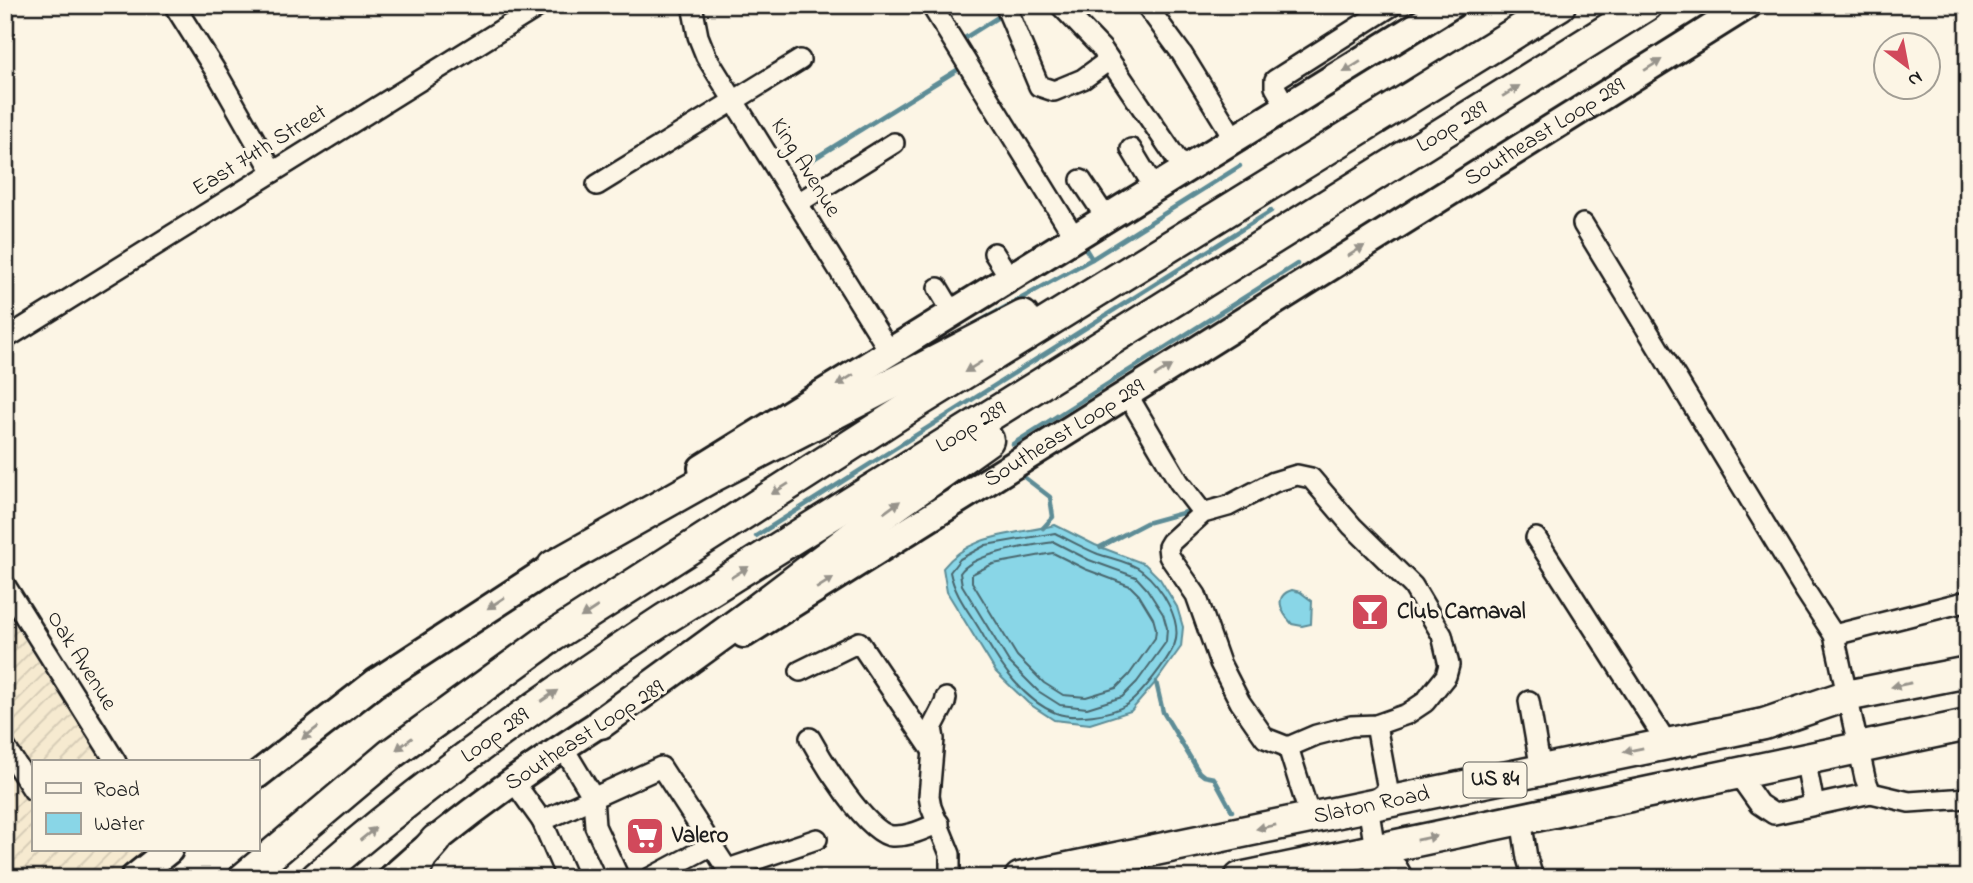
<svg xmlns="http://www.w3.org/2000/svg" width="1973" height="883" font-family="'Indie Flower',sans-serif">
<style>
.industrial{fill:url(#industrial-furrows)}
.water{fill:#89d6e7;stroke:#5d8c96;stroke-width:2}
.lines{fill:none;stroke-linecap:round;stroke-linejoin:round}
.shore{stroke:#48666d;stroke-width:2}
.stream{stroke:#5d8c96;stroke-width:4.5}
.minor-casing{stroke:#1c1c1c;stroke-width:24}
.major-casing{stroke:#1c1c1c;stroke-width:32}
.highway-casing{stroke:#1c1c1c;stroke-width:35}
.minor{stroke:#fcf5e5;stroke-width:19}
.major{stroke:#fcf5e5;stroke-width:26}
.highway{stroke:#fcf5e5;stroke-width:30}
.oneway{fill:#97938b}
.labels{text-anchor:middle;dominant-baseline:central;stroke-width:6;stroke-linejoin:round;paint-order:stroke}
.shield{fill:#fcf5e5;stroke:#5f5d58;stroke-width:2}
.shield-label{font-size:21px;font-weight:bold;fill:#1c1c1c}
.street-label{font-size:23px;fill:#1c1c1c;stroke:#fcf5e5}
.poi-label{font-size:23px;font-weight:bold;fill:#1c1c1c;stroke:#fcf5e5;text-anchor:start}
</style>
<defs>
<pattern id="industrial-furrows" width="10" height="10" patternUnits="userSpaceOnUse" patternTransform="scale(1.75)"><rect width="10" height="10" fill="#f6ead0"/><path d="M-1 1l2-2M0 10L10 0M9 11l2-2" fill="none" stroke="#d2c8b2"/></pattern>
</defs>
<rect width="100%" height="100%" fill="#fcf5e5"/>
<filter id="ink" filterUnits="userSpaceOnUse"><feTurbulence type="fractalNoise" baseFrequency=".0143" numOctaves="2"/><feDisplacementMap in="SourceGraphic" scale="14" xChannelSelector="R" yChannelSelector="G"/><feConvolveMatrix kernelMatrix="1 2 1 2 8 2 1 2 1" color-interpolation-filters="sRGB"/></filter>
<g filter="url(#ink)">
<path class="industrial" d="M5 609 102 762H33V850H148L113 878H5Z"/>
<g class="water">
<path d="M1055 525 1095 545 1145 564 1160 579 1177 607 1183 627 1181 647 1156 682 1131 711 1090 724 1054 720 1028 703 996 672 947 592 943 568C971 533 1014 535 1055 525Z"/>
<path d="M1292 590 1300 592 1312 601 1311 624 1302 626 1292 624C1281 612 1273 596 1292 590Z"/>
</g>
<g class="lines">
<g class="shore">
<path d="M1055 533C1069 540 1083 548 1098 554 1112 559 1131 562 1142 571 1161 586 1184 622 1174 646 1167 661 1142 694 1128 704 1111 715 1074 720 1056 713 1023 700 1001 666 984 637 972 615 955 597 950 572L960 559 986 545Z"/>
<path d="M1054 542 1089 560 1136 577 1147 589 1163 614 1167 628 1166 642 1137 682 1122 697 1087 708 1060 705 1038 691 1009 662 962 585 960 573C973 553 1029 546 1054 542Z"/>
<path d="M1053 553 1085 569 1130 586 1139 595 1153 618 1156 629 1155 638 1129 675 1116 688 1086 697 1063 695 1044 683 1017 656 972 582V574L993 564Z"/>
</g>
<g class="stream">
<path d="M960 41 1003 14"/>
<path d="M799 168 962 67"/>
<path d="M1092 259 1240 166"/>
<path d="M973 325 1092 259 1082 243"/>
<path d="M1013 444 1297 264"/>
<path d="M1024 477 1050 497 1053 517 1043 528"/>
<path d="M756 536 1271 211"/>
<path d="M1100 547 1146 523 1186 512"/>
<path d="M1156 682 1163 712 1199 772 1204 776 1214 778 1232 811"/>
</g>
<defs>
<g id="minor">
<path d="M174 5 218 75 273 172"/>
<path d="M692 5 698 36 706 56 890 352"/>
<path d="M931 5 1075 238"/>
<path d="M1005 5 1039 86 1054 91 1083 79 1109 60"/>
<path d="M1060 5 1102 49 1185 171"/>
<path d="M1146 5 1182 54 1235 140"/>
<path d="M1287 108 1275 87V80L1393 5"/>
<path d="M1131 149 1155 189"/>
<path d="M1081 180 1107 219"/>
<path d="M597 185 800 60"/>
<path d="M798 203 894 143"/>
<path d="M1583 224 1806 592 1834 635 1865 778 1871 793 1909 802 1968 798"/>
<path d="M994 253 1010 278"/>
<path d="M938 288 953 313"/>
<path d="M5 339 541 5"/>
<path d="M1127 394 1179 482 1203 513 1228 506 1274 482 1297 475 1311 478 1352 526 1413 586 1442 635 1449 665 1446 676 1425 702 1407 714 1376 725 1351 726 1316 735 1288 747 1265 738 1240 702 1220 663 1196 595 1169 556 1168 547 1171 542 1203 513"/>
<path d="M1536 538 1667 743"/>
<path d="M5 585 116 762"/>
<path d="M1834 635 1968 601"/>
<path d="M800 671 859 642 932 750"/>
<path d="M946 698 945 703 932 728 934 739 929 796 931 807 950 854V878"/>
<path d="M1529 701 1541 770"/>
<path d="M1376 725 1388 790 1368 806 1375 849 1397 867 1403 878"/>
<path d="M810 738C822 760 867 834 892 836 909 837 924 829 939 823"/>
<path d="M5 747 33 790"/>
<path d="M1288 747 1310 817"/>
<path d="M564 749 593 797 595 826 619 878"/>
<path d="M1805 758 1814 805"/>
<path d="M1737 773 1759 804 1774 814 1871 793"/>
<path d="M514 782 542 821"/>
<path d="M1521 818 1527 858 1533 878"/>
<path d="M1375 849V878"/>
<path d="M728 869 817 839"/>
<path d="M567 878 542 821 661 767 733 878"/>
<path d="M650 878 712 845"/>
</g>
<g id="major">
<path d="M702 468 1451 5"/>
<path id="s1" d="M744 634 1748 5"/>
<path d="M257 775 375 683 571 555"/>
<path d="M134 878 169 850"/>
<path d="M392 878C461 815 540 761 619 711"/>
</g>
<g id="highway">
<path d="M553 566 708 479 1023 316"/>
<path d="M601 723 752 613 860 531 988 440"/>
<path d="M244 878 391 754 553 636 918 402 1560 5"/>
<path id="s2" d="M316 878C425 782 542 700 663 620L1647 5"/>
<path d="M411 878 422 856 436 840"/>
<path id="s3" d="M1020 878 1764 724 1846 696 1968 672"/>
<path d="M1240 878 1968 725"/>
</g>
</defs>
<use href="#minor" class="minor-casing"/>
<use href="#major" class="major-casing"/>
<use href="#highway" class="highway-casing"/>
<use href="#minor" class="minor"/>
<use href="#major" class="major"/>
<use href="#highway" class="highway"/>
</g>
<defs><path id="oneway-solid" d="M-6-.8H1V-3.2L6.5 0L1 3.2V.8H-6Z" transform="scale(1.75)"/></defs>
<g class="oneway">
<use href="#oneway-solid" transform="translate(1653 65) rotate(-32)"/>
<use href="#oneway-solid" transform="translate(1352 67) rotate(148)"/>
<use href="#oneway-solid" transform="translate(1511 91) rotate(-32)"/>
<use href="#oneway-solid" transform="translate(1356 251) rotate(-32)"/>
<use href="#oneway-solid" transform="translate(973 367) rotate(148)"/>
<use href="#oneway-solid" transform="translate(1163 371) rotate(-32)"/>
<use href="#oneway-solid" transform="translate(845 380) rotate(148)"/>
<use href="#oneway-solid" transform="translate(780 489) rotate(148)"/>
<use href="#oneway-solid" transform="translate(892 507) rotate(-36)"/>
<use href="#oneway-solid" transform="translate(740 572) rotate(-32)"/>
<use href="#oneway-solid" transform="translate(825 583) rotate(-32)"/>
<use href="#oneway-solid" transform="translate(496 603) rotate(147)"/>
<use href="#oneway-solid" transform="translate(589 612) rotate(147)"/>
<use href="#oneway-solid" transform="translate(1901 685) rotate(168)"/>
<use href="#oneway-solid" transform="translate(549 696) rotate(-34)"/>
<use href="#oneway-solid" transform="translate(310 733) rotate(142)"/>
<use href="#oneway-solid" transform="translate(404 744) rotate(143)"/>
<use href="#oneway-solid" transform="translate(1633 750) rotate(168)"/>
<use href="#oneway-solid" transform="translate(1266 827) rotate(168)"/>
<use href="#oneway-solid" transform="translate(368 834) rotate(-39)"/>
<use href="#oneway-solid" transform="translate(1427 838) rotate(-12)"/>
</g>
</g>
<defs>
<symbol id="bar-square" viewBox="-11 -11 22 22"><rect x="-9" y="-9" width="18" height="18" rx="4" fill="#d1495b" stroke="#fcf5e5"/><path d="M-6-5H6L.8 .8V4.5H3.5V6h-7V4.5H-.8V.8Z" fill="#fff"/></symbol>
<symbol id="supermarket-square" viewBox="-11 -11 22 22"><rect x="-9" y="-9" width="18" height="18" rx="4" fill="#d1495b" stroke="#fcf5e5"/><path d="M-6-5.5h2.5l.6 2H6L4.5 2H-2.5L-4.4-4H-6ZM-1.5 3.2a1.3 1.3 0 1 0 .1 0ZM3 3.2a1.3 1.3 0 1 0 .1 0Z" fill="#fff"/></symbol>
</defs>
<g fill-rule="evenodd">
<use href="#bar-square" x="1348" y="590" width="44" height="44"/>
<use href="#supermarket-square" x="623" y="814" width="44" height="44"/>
</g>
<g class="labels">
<rect class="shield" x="1463.5" y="762.5" width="63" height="35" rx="5"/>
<g class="shield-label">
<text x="1495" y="780">US 84</text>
</g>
<g class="street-label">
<text stroke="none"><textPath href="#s2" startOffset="1363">Loop 289</textPath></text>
<text stroke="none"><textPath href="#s1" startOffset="945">Southeast Loop 289</textPath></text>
<text transform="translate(260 151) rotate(-32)">East 74th Street</text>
<text transform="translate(805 168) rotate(58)">King Avenue</text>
<text stroke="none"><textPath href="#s2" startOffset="796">Loop 289</textPath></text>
<text stroke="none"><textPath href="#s1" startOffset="378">Southeast Loop 289</textPath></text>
<text transform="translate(81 661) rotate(58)">Oak Avenue</text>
<text stroke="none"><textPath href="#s2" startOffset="229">Loop 289</textPath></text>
<text transform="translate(585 736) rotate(-33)">Southeast Loop 289</text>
<text stroke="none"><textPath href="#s3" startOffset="359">Slaton Road</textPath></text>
</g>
<g class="poi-label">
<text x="1397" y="612">Club Carnaval</text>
<text x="672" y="836">Valero</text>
</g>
</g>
<rect width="1973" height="883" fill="none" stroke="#fcf5e5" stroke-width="28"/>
<rect x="14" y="14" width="1945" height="855" fill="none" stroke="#1c1c1c" stroke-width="2.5" filter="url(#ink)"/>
<rect x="32" y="760" width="228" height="91" fill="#fcf5e5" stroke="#a29e95" stroke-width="2"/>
<rect x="46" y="783" width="35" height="10" fill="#fcf5e5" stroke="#a29e95" stroke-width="2"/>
<text x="94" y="796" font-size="21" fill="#1c1c1c">Road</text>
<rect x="46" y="813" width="35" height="21" fill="#89d6e7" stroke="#a29e95" stroke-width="2"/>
<text x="94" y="830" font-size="21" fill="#1c1c1c">Water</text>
<g transform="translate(1907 66) rotate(148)"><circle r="33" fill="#fcf5e5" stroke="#a29e95" stroke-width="2"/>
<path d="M0-5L12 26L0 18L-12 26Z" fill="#d1495b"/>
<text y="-10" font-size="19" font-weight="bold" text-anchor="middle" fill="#1c1c1c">N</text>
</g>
</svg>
